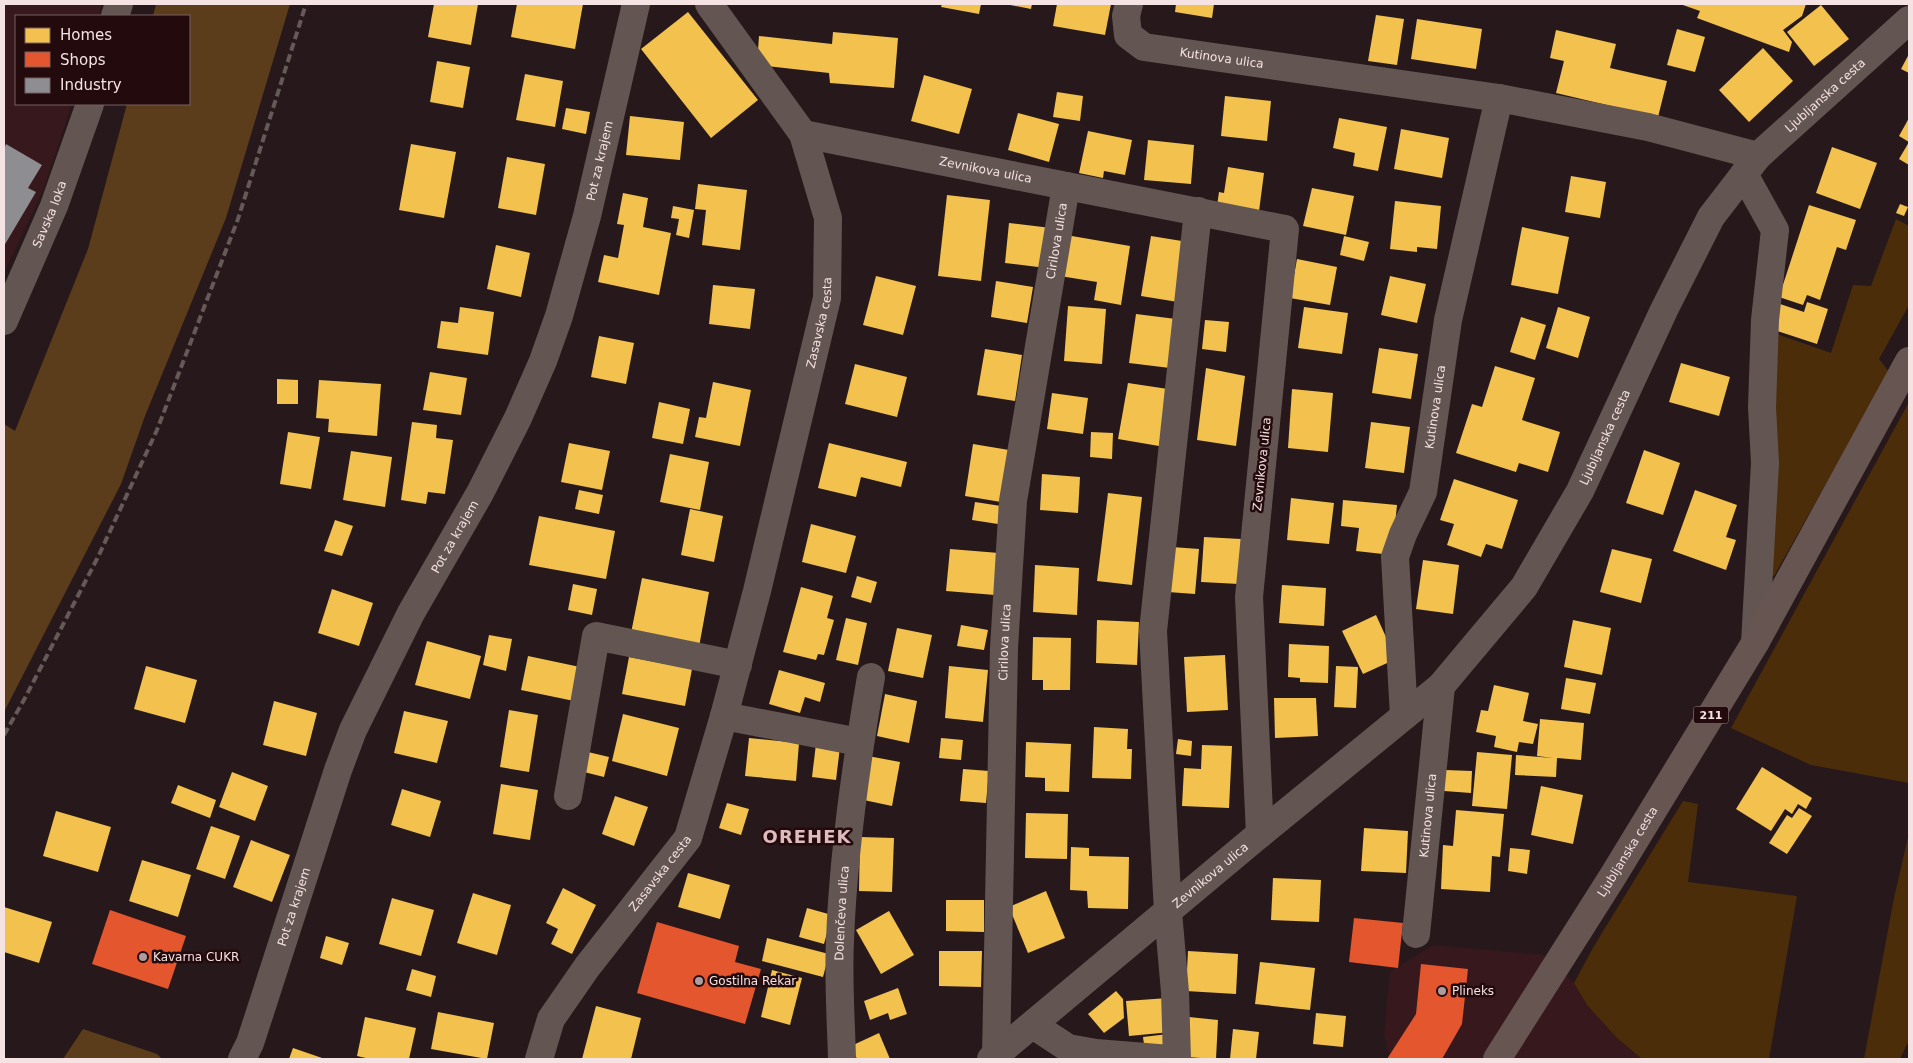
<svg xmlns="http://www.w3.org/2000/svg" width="1913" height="1063" font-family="'DejaVu Sans',sans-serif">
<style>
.built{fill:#37181d}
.green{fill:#4b2d0a}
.forest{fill:#5b3c1b}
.homes{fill:#f2c14e}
.shops{fill:#e4572e}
.industry{fill:#8d8d92}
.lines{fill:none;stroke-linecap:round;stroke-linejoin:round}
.minor{stroke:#635652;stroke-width:28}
.tertiary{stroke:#635652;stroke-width:28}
.primary{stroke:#675552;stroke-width:28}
.rail{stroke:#655a57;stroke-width:4;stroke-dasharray:8 4;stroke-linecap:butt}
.poi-dot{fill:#ad9c9d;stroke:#230a0d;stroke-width:2}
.labels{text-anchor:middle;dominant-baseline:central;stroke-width:5;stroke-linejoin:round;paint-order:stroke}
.shield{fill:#230a0d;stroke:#b6a1a3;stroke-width:1}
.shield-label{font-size:11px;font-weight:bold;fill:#f5e2e3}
.street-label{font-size:12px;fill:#f5e2e3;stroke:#230a0d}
.poi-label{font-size:12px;fill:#f5e2e3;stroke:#230a0d;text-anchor:start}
.district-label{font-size:18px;font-weight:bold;letter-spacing:1px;fill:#e0bbbe;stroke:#230a0d}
</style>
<rect width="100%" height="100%" fill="#27191b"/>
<g class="built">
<path d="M4 4H102L99 16H16V104H72L43 190 4 273Z"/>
<path d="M1433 945 1545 955 1574 983 1587 1005 1617 1038 1642 1059H1390L1384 1035 1390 972Z"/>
</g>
<g class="green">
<path d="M1896 219 1909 226V305L1879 359 1889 372 1774 576 1769 574 1771 332 1831 353 1853 285 1871 286Z"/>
<path d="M1909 402V783L1811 765 1731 728Z"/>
<path d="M1683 801 1698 804 1688 882 1797 896 1769 1059H1642L1617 1038 1587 1005 1574 983 1594 946Z"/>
<path d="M1909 833V1040L1900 1059H1864L1894 898Z"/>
</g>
<g class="forest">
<path d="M156 4H290L226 218 145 416 121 484 4 712V424L15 431 88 249 127 104H189V16H153Z"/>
<path d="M83 1029 157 1054 162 1059H63Z"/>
</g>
<g class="homes">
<path d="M434 4H478L471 45 428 37Z"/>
<path d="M517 4H583L575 49 511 37Z"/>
<path d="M942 4H981L979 14 941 7Z"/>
<path d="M1005 4H1032L1031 9Z"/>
<path d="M1057 4H1111L1105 35 1053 26Z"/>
<path d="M1176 4H1214L1212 18 1175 12Z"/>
<path d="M1680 4H1806L1802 16 1783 30 1792 42 1789 52 1697 18 1700 11Z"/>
<path d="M1821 5 1849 39 1814 66 1787 32Z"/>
<path d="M688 12 758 100 711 138 641 49Z"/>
<path d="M1376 15 1404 19 1397 65 1368 61Z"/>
<path d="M1417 19 1482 29 1476 69 1411 59Z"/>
<path d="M1677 29 1705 37 1695 72 1667 65Z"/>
<path d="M1556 30 1616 44 1610 68 1667 81 1658 117 1556 93 1564 61 1550 58Z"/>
<path d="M833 32 898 38 894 88 830 83 829 73 757 65 759 36 832 44Z"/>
<path d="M1763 48 1793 81 1749 122 1719 90Z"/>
<path d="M1909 54V73L1901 69Z"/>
<path d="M437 61 470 67 463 108 430 102Z"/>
<path d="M525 74 563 81 555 127 516 120Z"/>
<path d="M924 75 972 89 959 134 911 121Z"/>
<path d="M1057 92 1083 96 1080 121 1053 117Z"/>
<path d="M1225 96 1271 101 1267 141 1221 136Z"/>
<path d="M566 108 590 112 586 134 562 129Z"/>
<path d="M1018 113 1059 124 1049 162 1008 150Z"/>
<path d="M630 116 684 122 680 160 626 155Z"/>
<path d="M1339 118 1387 127 1378 171 1353 166 1355 153 1333 148Z"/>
<path d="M1909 118V165L1899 159 1909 142 1899 136Z"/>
<path d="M1401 129 1449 138 1442 178 1394 169Z"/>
<path d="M1088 131 1132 140 1125 175 1104 171 1103 178 1079 173Z"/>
<path d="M1148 140 1194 145 1191 184 1144 180Z"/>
<path d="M411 144 456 152 444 218 399 210Z"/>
<path d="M1832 147 1877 163 1860 209 1816 193Z"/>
<path d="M507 157 545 164 536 215 498 208Z"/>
<path d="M1228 167 1264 173 1258 219 1216 213 1219 192 1224 193Z"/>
<path d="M1571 176 1606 182 1600 218 1565 212Z"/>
<path d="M698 184 747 190 740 250 702 245 706 210 695 209Z"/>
<path d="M1312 188 1354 196 1346 235 1303 226Z"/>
<path d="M623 193 648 198 643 227 671 233 659 295 598 282 604 255 618 258 624 225 617 224Z"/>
<path d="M947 195 990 200 981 281 938 276Z"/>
<path d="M1395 201 1441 206 1437 249 1417 247V252L1390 249Z"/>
<path d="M1900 204 1908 207 1904 216 1896 213Z"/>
<path d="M1809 205 1856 220 1846 250 1837 247 1820 300 1807 295 1803 305 1779 297Z"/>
<path d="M673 206 694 210 689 238 676 235 679 219 671 218Z"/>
<path d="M1009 223 1051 228 1046 268 1005 263Z"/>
<path d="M1522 227 1569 237 1558 294 1511 285Z"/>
<path d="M1066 235 1130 246 1121 305 1094 300 1097 282 1060 276Z"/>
<path d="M1151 236 1188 242 1178 302 1141 296Z"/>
<path d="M1344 236 1369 242 1364 261 1340 255Z"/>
<path d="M496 245 530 253 521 297 487 289Z"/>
<path d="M1297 259 1337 267 1330 305 1290 298Z"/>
<path d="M876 276 916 286 903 335 863 325Z"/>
<path d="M1390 276 1426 284 1417 323 1381 315Z"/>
<path d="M996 281 1033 287 1027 323 991 317Z"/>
<path d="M713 285 755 289 750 329 709 324Z"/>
<path d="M1807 302 1828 309 1817 344 1771 329 1780 304 1804 312Z"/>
<path d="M1068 306 1106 309 1102 364 1064 361Z"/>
<path d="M460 307 494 312 488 355 437 348 441 321 458 323Z"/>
<path d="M1304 307 1348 313 1342 354 1298 348Z"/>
<path d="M1558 307 1590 317 1578 358 1546 348Z"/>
<path d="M1136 314 1176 319 1170 368 1129 363Z"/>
<path d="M1521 317 1546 325 1535 360 1510 352Z"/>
<path d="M1205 320 1229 322 1226 352 1202 349Z"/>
<path d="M599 336 634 343 626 384 591 377Z"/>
<path d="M1379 348 1418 354 1411 399 1372 393Z"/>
<path d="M985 349 1022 355 1015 401 977 395Z"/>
<path d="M1681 363 1730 377 1719 416 1669 402Z"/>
<path d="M855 364 907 377 897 417 845 404Z"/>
<path d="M1495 366 1535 378 1522 420 1560 432 1548 472 1519 463 1516 472 1456 453 1472 404 1482 407Z"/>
<path d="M1206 368 1245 376 1236 446 1197 440Z"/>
<path d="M430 372 467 378 461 415 423 410Z"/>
<path d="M277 379 298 380V404H277Z"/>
<path d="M319 380 381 384 377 436 328 432 329 419 316 418Z"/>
<path d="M713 382 751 390 740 446 695 437 699 417 706 418Z"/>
<path d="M1128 383 1168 389 1159 446 1118 439Z"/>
<path d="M1292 389 1333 393 1328 452 1288 448Z"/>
<path d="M1052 393 1088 398 1083 434 1047 429Z"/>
<path d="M659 402 690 409 683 444 652 438Z"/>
<path d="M412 422 437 425 436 438 453 440 445 494 428 492 426 504 401 500Z"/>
<path d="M1371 422 1410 427 1404 473 1365 468Z"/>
<path d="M288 432 320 437 311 489 280 484Z"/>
<path d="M1091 432 1113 433 1112 459 1090 457Z"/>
<path d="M569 443 610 451 602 490 561 482Z"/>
<path d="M829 443 907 462 901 487 861 477 856 497 818 488Z"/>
<path d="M973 444 1015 451 1007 503 965 496Z"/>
<path d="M1644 450 1680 463 1663 515 1626 503Z"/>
<path d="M351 451 392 457 385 507 343 500Z"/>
<path d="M670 454 709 462 700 510 660 502Z"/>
<path d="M1042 474 1080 477 1078 513 1040 510Z"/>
<path d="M1454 479 1518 500 1502 549 1486 544 1481 557 1447 545 1454 524 1440 520Z"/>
<path d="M579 490 603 495 599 514 575 509Z"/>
<path d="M1695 490 1737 505 1726 537 1736 540 1726 570 1673 551Z"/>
<path d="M1108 493 1142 497 1132 585 1097 581Z"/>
<path d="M1291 498 1334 503 1329 544 1287 540Z"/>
<path d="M1343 500 1397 505 1392 555 1356 551 1359 528 1341 526Z"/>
<path d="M975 502 1001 506 998 524 972 520Z"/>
<path d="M690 509 723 516 714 562 681 555Z"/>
<path d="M539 516 615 531 606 579 529 565Z"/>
<path d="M335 520 353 526 342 556 324 551Z"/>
<path d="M811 524 856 536 846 573 802 562Z"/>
<path d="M1204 537 1241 539 1239 584 1201 582Z"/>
<path d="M1172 547 1199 549 1195 594 1168 592Z"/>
<path d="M950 549 999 553 995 595 946 591Z"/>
<path d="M1612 549 1652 559 1641 603 1600 592Z"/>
<path d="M1423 560 1459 565 1453 614 1416 609Z"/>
<path d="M1035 565 1079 568 1077 615 1033 612Z"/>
<path d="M857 576 877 582 871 603 851 597Z"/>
<path d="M642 578 709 592 699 647 631 633Z"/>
<path d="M573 584 597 589 592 615 568 610Z"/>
<path d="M1282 585 1326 588 1324 626 1279 623Z"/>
<path d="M801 587 833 596 827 618 834 620 824 655 818 654 816 660 783 652Z"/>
<path d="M332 589 373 603 359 646 318 633Z"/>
<path d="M1376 615 1396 659 1363 674 1342 631Z"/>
<path d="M846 618 867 623 858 665 836 660Z"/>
<path d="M1097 620 1139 622 1137 665 1096 663Z"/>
<path d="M1573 620 1611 628 1602 675 1564 667Z"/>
<path d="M961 625 988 630 984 650 957 646Z"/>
<path d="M897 628 932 635 923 678 888 671Z"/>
<path d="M489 635 512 639 506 671 483 665Z"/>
<path d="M1033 637 1071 638 1070 690H1043V680H1032Z"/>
<path d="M427 641 481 656 470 699 415 685Z"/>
<path d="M1289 644 1329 646 1328 683 1300 682V678L1288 677Z"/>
<path d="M1225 655 1228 710 1187 712 1184 657Z"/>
<path d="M528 656 580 667 574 701 521 690Z"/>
<path d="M629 657 692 669 685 706 622 694Z"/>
<path d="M146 666 197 680 185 723 134 709Z"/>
<path d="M949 666 988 670 983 722 945 718Z"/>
<path d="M1336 666 1358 667 1356 708 1334 707Z"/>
<path d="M779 670 825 683 820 702 805 697 800 713 769 704Z"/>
<path d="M1566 678 1596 683 1590 714 1561 709Z"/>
<path d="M1494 685 1529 693 1523 721 1538 724 1533 744 1519 742 1517 752 1494 747 1496 736 1476 732 1481 710 1488 711Z"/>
<path d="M885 694 917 701 909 743 877 736Z"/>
<path d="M1274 698H1316L1318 736 1275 738Z"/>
<path d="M274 701 317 713 306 756 263 745Z"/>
<path d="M509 710 538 715 529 772 500 767Z"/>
<path d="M404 711 448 721 437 763 394 753Z"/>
<path d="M623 714 679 728 667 776 612 761Z"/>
<path d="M1540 719 1584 723 1581 760 1557 758 1556 777 1515 775 1516 755 1553 758 1537 756Z"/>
<path d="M1094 727 1128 729 1127 749H1132L1131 779 1092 778Z"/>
<path d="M749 738 799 743 796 781 745 776Z"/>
<path d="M941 738 963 740 961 760 939 758Z"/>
<path d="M1178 739 1192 741 1191 756 1176 754Z"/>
<path d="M1026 742 1071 744 1069 792 1045 791V778L1025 777Z"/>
<path d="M816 744 840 747 836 780 812 777Z"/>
<path d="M1202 745 1232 746 1229 808 1182 806 1184 768 1201 769Z"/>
<path d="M588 752 609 757 604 777 584 772Z"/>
<path d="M1477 752 1512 755 1507 809 1472 806Z"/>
<path d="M868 756 900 762 892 806 859 799Z"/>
<path d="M1762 767 1812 798 1806 809 1798 804 1792 814 1785 809 1771 831 1736 809Z"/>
<path d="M963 769 989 771 986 803 960 801Z"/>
<path d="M1445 770 1472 771 1471 793 1444 791Z"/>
<path d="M232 772 268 786 255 821 219 807Z"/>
<path d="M501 784 538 790 530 840 493 834Z"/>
<path d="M178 785 216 800 210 818 171 803Z"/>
<path d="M1541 786 1583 795 1573 844 1531 835Z"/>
<path d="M402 789 441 801 430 837 391 825Z"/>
<path d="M615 796 648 807 634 846 602 834Z"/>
<path d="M727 803 749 809 741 835 719 828Z"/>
<path d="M1799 808 1812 816 1787 854 1769 843 1787 815 1792 818Z"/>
<path d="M1456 810 1504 814 1500 857 1492 856 1490 892 1441 889 1443 845 1453 846Z"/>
<path d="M56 811 111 827 98 872 43 856Z"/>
<path d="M1026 813 1068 814 1067 859 1025 858Z"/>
<path d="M211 826 240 836 225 879 196 869Z"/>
<path d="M1364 828 1408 831 1406 873 1361 871Z"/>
<path d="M860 837 894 838 892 892 859 891Z"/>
<path d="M251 840 290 855 272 902 233 887Z"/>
<path d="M1071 847 1089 848V856L1129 857 1128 909 1088 908 1087 891 1070 890Z"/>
<path d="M1510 848 1530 850 1527 874 1508 871Z"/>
<path d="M142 860 191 875 178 917 129 901Z"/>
<path d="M688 873 730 885 720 919 678 907Z"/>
<path d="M1273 878 1321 880 1319 922 1271 920Z"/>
<path d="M563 888 596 905 572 954 551 944 558 929 546 923Z"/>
<path d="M1046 891 1065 938 1028 953 1009 907Z"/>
<path d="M473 893 511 905 497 955 457 943Z"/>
<path d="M392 898 434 910 421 956 379 944Z"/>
<path d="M946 900H984V932L946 931Z"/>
<path d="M4 907 52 922 39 963 4 952Z"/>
<path d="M807 908 832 915 824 944 799 937Z"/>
<path d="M889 911 914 955 881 974 856 930Z"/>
<path d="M326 936 349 943 342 965 320 958Z"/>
<path d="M767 938 829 954 823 977 762 961Z"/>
<path d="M939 951H982L981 987 939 986Z"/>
<path d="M1188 951 1238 954 1236 994 1186 991Z"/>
<path d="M1260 962 1315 968 1310 1010 1255 1004Z"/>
<path d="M412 969 436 976 431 997 406 990Z"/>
<path d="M772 970 802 978 790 1025 761 1017Z"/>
<path d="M898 988 907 1014 890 1020 888 1013 870 1020 864 1001Z"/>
<path d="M1116 991 1123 999 1124 1018 1104 1033 1088 1014Z"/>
<path d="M1168 998 1171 1032 1129 1036 1126 1001Z"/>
<path d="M596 1006 641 1018 631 1059H582Z"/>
<path d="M438 1012 494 1023 487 1059 431 1049Z"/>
<path d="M1316 1013 1346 1016 1343 1047 1313 1044Z"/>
<path d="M365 1017 416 1028 409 1059H370L357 1056Z"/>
<path d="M1189 1017 1218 1020 1216 1059 1186 1057Z"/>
<path d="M1233 1029 1259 1032 1256 1059H1230Z"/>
<path d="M879 1033 890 1059H857L851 1046Z"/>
<path d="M1168 1034 1170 1049 1145 1052 1143 1037Z"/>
<path d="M293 1048 325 1059H289Z"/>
</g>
<g class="shops">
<path d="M110 910 186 936 168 989 92 964Z"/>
<path d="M1354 918 1403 923 1398 968 1349 962Z"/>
<path d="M657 922 739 946 735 962 761 969 745 1024 637 993Z"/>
<path d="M1421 964 1468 969 1462 1024 1442 1059H1387L1416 1014Z"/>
</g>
<path class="industry" d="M6 144 42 165 28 188 36 192 4 246V149Z"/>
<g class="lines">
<g class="minor">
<path id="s1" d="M1129 4 1126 16 1128 35 1144 47 1499 98 1648 127 1758 156"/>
<path d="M115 16 119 4"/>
<path id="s2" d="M803 134 1285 229 1249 597 1260 834"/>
<path d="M1744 174 1775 230 1765 320 1762 407 1765 463 1755 643"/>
<path id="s3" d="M4 321 54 206 90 104"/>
<path d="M724 716 859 742"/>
<path id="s4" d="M1404 716 1395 557 1403 534 1423 492 1448 320 1499 98"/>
<path d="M568 796 596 636 738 665"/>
<path id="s5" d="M1416 934 1441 686"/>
<path d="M1033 1025 1068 1048 1096 1053 1170 1059"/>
<path id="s6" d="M996 1056 1004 648 1013 501 1066 186"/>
<path id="s7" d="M539 1059 551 1019 587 967 688 838 724 716 757 591 827 298 828 218 803 134 709 4"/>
<path id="s8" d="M842 1059C841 1020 838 980 840 941 843 853 856 764 871 677"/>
<path id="s9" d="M991 1059 1260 834 1441 686 1524 587 1580 491 1664 310 1711 217 1758 156 1909 20"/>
<path d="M1177 1059 1175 992 1168 912 1153 631 1198 211"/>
</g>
<path class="tertiary" id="s10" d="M242 1059 250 1043 264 1000 338 770 353 730 411 613 480 493 518 418 543 361 559 316 587 216 636 4"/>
<path class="primary" id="s11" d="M1497 1059 1613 876 1755 643 1909 361"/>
<path class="rail" d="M4 735 25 698 98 557 157 430 238 219 306 4"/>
</g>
<g class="poi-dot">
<circle cx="143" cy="957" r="5"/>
<circle cx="699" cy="981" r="5"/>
<circle cx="1442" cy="991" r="5"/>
</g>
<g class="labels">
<rect class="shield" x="1693.5" y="706.5" width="35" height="17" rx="4"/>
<g class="shield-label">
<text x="1711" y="715">211</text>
</g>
<g class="street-label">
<text stroke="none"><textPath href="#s1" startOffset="130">Kutinova ulica</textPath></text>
<text stroke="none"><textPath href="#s9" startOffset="1296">Ljubljanska cesta</textPath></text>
<text stroke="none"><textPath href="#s10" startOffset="971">Pot za krajem</textPath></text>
<text stroke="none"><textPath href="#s2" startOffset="186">Zevnikova ulica</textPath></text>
<text stroke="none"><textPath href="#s3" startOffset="116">Savska loka</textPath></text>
<text stroke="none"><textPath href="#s6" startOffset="819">Cirilova ulica</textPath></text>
<text stroke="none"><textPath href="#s7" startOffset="801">Zasavska cesta</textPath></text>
<text stroke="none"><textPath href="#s4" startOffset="316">Kutinova ulica</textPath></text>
<text stroke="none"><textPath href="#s9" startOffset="884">Ljubljanska cesta</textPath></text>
<text transform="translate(1262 464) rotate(-84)">Zevnikova ulica</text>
<text stroke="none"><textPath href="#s10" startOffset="566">Pot za krajem</textPath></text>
<text stroke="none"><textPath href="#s6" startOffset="414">Cirilova ulica</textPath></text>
<text stroke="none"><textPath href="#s5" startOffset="119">Kutinova ulica</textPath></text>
<text stroke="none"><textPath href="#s11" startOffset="245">Ljubljanska cesta</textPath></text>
<text stroke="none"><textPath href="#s7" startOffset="224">Zasavska cesta</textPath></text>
<text stroke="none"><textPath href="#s9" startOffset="286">Zevnikova ulica</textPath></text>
<text stroke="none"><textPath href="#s10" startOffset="161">Pot za krajem</textPath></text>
<text stroke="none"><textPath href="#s8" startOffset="146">Dolenčeva ulica</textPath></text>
</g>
<g class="poi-label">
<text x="153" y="957">Kavarna CUKR</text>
<text x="709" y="981">Gostilna Rekar</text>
<text x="1452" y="991">Plineks</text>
</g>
<g class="district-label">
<text x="807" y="836">OREHEK</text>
</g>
</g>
<rect width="1913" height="1063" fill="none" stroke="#f5e2e3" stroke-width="10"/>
<rect x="15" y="15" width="175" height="90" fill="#230a0d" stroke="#776063"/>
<rect x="25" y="28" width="25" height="15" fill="#f2c14e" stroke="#776063"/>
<text x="60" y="40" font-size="15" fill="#f5e2e3">Homes</text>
<rect x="25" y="52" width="25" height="15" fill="#e4572e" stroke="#776063"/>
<text x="60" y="65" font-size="15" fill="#f5e2e3">Shops</text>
<rect x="25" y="78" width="25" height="15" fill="#8d8d92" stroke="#776063"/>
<text x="60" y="90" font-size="15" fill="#f5e2e3">Industry</text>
</svg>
